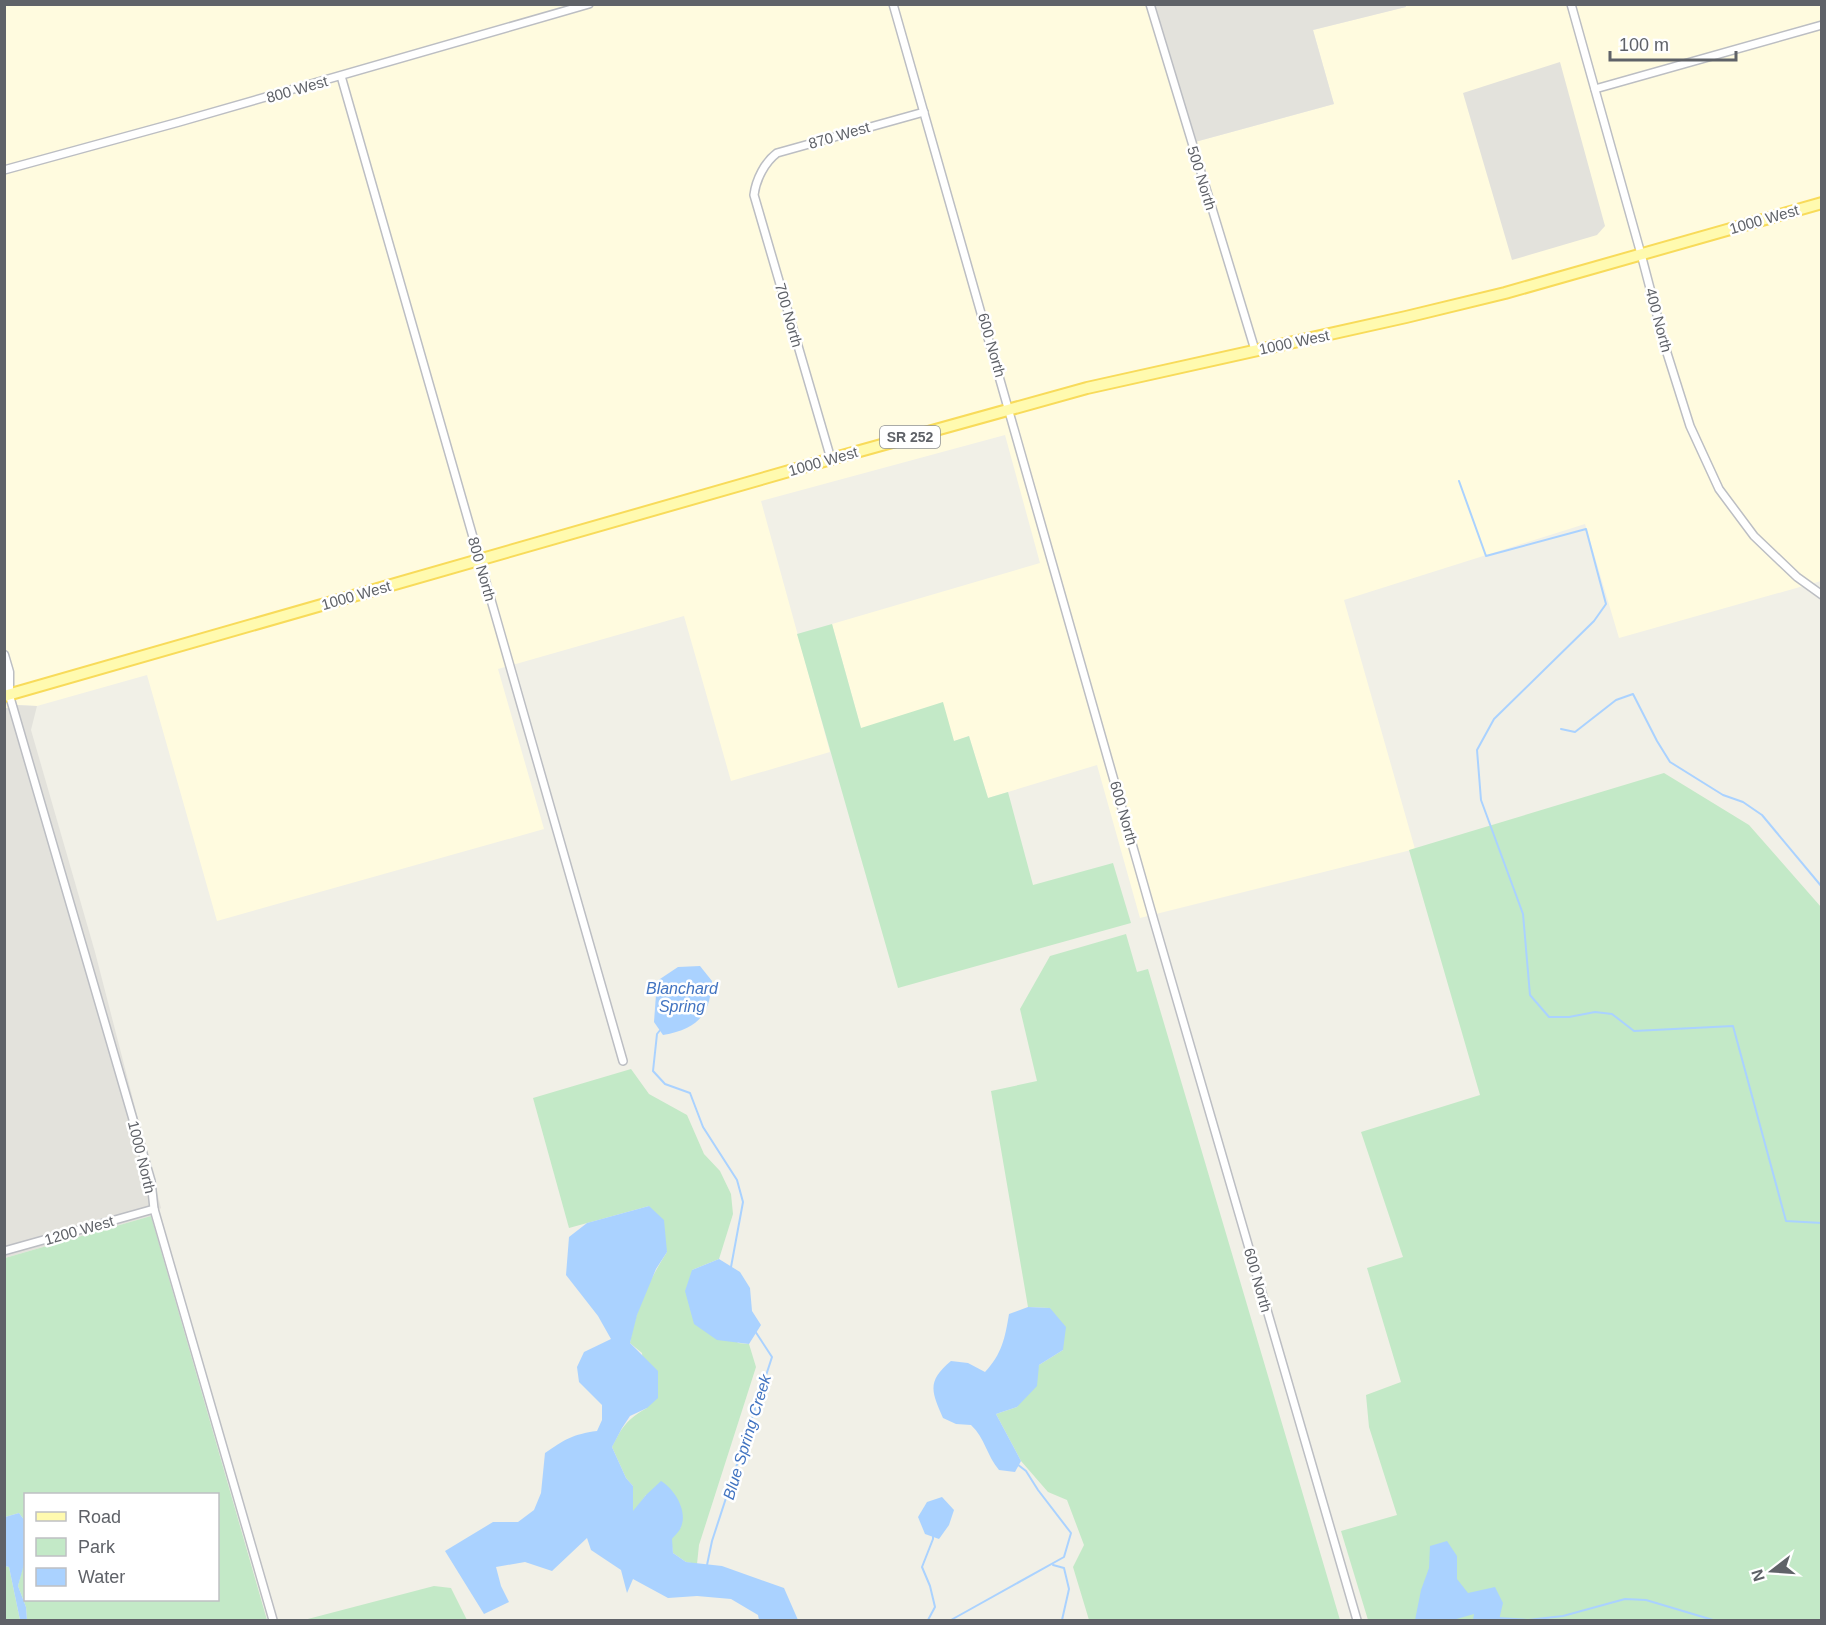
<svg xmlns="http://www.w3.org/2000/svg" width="1826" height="1625" font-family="Arial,sans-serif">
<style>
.commercial{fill:#fffbdf}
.industrial{fill:#e3e2dc}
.green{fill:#c3e9c7}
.water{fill:#aad2ff}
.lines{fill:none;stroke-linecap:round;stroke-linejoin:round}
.stream{stroke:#aad2ff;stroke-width:2}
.minor-casing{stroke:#bcbec3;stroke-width:10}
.tertiary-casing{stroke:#bcbec3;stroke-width:11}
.primary-casing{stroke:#f8db5a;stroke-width:14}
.minor{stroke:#fff;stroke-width:7}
.tertiary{stroke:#fff;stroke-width:8}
.primary{stroke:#fffaaf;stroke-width:10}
.labels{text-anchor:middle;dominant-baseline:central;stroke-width:5;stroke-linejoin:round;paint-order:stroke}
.shield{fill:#fff;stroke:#8f9195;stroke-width:1.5}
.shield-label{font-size:14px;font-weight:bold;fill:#5f6268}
.street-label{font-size:15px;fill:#5f6268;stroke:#fff}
.water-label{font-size:16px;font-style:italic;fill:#4274c1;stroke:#fff}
</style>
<rect width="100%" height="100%" fill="#f1f0e7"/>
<path class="commercial" d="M5 5H1155L1195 142 1334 104 1313 30 1405 7V5H1821V581L1619 638 1585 524 1344 600 1415 849 1140 918 1097 765 988 798 969 736 954 741 861 728 832 624 1040 563 1005 435 761 501 830 752 731 781 684 616 498 669 544 829 217 921 147 675 37 706 17 705 5 709Z"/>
<g class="industrial">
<path d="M1405 4 1406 7 1313 30 1334 104 1195 142 1155 5Z"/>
<path d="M1560 62 1605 226 1597 235 1512 260 1463 93Z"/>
<path d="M16 705 37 706 31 730 95 952 161 1208 151 1216 5 1258 4 709Z"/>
</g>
<g class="green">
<path d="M832 624 861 728 943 702 954 741 969 736 988 798 1008 792 1033 885 1113 863 1131 923 898 988 797 634Z"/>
<path d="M1664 773 1749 825 1821 907V1620H1368L1341 1531 1397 1515 1369 1427 1366 1395 1401 1382 1367 1268 1403 1257 1361 1132 1480 1095 1409 850Z"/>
<path d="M1126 934 1137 972 1148 969 1340 1620H1089L1073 1567 1084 1545 1067 1500 1048 1492 1021 1461 996 1414 1017 1407 1039 1365 1063 1350 1050 1308 1028 1307 991 1091 1037 1081 1020 1009 1050 956Z"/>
<path d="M631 1069 649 1094 687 1115 704 1154 720 1171 731 1194 733 1214 719 1259 692 1270 738 1343 749 1344 756 1367 699 1545 697 1564 686 1562 673 1553 671 1539 681 1527 646 1495 633 1513V1486L626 1478 612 1447C622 1427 627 1419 647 1408L642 1353 630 1343C635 1311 650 1278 667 1252L649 1206 569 1228 533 1098Z"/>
<path d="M151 1216 267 1620H27L26 1607 18 1586 25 1557 26 1600H218V1494H26L25 1521 19 1513 5 1517V1258Z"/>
<path d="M5 1566 9 1567 20 1620H5Z"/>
<path d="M434 1586 451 1588 467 1620H304Z"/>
</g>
<g class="water">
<path d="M700 966 712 981C710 1016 697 1029 663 1035L654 1022 657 981 678 967Z"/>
<path d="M649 1206 664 1220 667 1252 656 1269 637 1315 630 1343 658 1371V1398L647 1408 630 1416 622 1428 612 1447 626 1478 633 1486V1511L646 1495 661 1481C674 1489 688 1510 681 1527 680 1531 674 1536 672 1539L673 1553 686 1562 722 1566 784 1588 798 1620H759L758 1615 731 1599 697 1596 668 1598 633 1579 627 1593 621 1570 591 1550 587 1538 552 1571 525 1562 496 1567 501 1586 509 1602 484 1614 445 1551 493 1522H518L534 1510 541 1493 545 1453C564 1440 573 1434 597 1431L602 1420V1405L579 1382 577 1367 584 1352 611 1339 598 1316 566 1275 569 1237 587 1223Z"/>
<path d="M719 1259 740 1272 750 1288 752 1311 761 1325 749 1344 717 1340 694 1324 685 1291 692 1270Z"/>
<path d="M1028 1307 1050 1308 1066 1327 1063 1350 1039 1365 1037 1386 1017 1407 996 1414 1021 1461 1015 1472 999 1470C987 1456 985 1438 971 1425L956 1424 943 1418C931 1391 927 1381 951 1361L968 1363 985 1372C1002 1354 1005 1338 1009 1314Z"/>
<path d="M942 1497 954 1510 949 1525 939 1539 925 1534 918 1517 927 1502Z"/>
<path d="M19 1513 25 1521 26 1557 18 1586 26 1607 27 1620H20L9 1567 5 1566V1517Z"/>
<path d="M1447 1541 1457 1556V1579L1468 1593 1495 1587 1503 1603 1499 1620H1473L1474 1614 1453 1620H1415L1421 1590 1429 1568 1430 1546Z"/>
</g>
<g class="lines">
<g class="stream">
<path d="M1459 481 1486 556 1586 529 1606 604 1594 621 1494 719 1477 750 1481 800 1523 914 1530 995 1549 1017H1569L1595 1012 1612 1014 1634 1031 1733 1026 1786 1221 1822 1223"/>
<path d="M1561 729 1575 732 1616 700 1633 694 1657 741 1670 762 1723 795 1743 802 1762 815 1822 887"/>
<path d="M661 1029 657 1034 653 1071 665 1084 690 1093 703 1127 737 1180 743 1202 731 1267"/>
<path d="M707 1565 712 1541 772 1357 755 1331"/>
<path d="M1053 1565 1064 1568 1069 1589 1062 1620"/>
<path d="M1498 1618 1528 1620 1563 1616 1625 1599 1646 1600 1713 1620"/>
<path d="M928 1620 935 1607 930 1586 922 1567 933 1539V1534"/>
<path d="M951 1620 1064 1557 1071 1533 1038 1490 1026 1471 1017 1464"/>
</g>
<defs>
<g id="minor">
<path d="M893 4 1154 921 1357 1620"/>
<path d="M1150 4 1255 350"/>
<path d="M1571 4 1641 254 1667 353 1690 426 1719 489 1754 536 1797 577 1822 595"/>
<path d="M341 76 623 1061"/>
<path d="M1595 89 1822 25"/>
<path d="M4 170 179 122 589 4"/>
<path d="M831 459 754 195C756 179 765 162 777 153L924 112"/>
<path d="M9 694 151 1181 154 1209 273 1620"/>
<path d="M4 1251 154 1209"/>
</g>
<path id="tertiary" d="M4 655 9 672V694"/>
<path id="primary" d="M4 696 831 459 1087 388 1406 317 1505 293 1822 203"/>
</defs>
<use href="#minor" class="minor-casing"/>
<use href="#tertiary" class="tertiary-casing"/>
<use href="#primary" class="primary-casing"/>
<use href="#minor" class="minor"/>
<use href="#tertiary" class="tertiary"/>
<use href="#primary" class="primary"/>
</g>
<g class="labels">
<rect class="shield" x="880" y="426" width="60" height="22" rx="4.5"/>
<g class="shield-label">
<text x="910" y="437">SR 252</text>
</g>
<g class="street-label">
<text transform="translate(297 89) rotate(-16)">800 West</text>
<text transform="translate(839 135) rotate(-16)">870 West</text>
<text transform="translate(1202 178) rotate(73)">500 North</text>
<text transform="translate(1764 219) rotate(-16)">1000 West</text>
<text transform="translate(789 315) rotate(74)">700 North</text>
<text transform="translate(1659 320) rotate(75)">400 North</text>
<text transform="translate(1294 342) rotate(-12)">1000 West</text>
<text transform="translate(992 345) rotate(74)">600 North</text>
<text transform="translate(823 461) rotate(-16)">1000 West</text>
<text transform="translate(482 569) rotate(74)">800 North</text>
<text transform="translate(356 595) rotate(-16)">1000 West</text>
<text transform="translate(1124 813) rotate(74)">600 North</text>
<text transform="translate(142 1157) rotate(76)">1000 North</text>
<text transform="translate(79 1230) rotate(-16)">1200 West</text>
<text transform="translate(1258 1280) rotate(74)">600 North</text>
</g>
<g class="water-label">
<text x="682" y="988">Blanchard<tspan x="682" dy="18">Spring</tspan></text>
<text transform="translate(747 1437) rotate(-73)">Blue Spring Creek</text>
</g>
</g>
<rect width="1826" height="1625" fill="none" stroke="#5f6268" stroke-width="12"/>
<rect x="24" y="1493" width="195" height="108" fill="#ffffff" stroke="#bfc0c3" stroke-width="1.5"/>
<rect x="36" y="1512" width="30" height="9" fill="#fffaaf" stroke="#bfc0c3" stroke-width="1.5"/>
<text x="78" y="1523" font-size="18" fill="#5f6268">Road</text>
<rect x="36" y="1538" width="30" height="18" fill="#c3e9c7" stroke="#bfc0c3" stroke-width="1.5"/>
<text x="78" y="1553" font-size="18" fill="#5f6268">Park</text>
<rect x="36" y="1568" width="30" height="18" fill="#aad2ff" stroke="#bfc0c3" stroke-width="1.5"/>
<text x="78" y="1583" font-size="18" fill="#5f6268">Water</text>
<g transform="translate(1772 1571) rotate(253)" stroke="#ffffff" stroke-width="4.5" paint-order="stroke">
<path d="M0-4.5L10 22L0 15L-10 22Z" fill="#5f6268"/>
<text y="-9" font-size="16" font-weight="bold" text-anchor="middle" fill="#5f6268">N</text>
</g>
<path d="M1610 51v9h126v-9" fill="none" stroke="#5f6268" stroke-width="3"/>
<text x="1619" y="51" font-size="18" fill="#5f6268" stroke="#ffffff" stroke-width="4.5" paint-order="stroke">100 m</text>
</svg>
